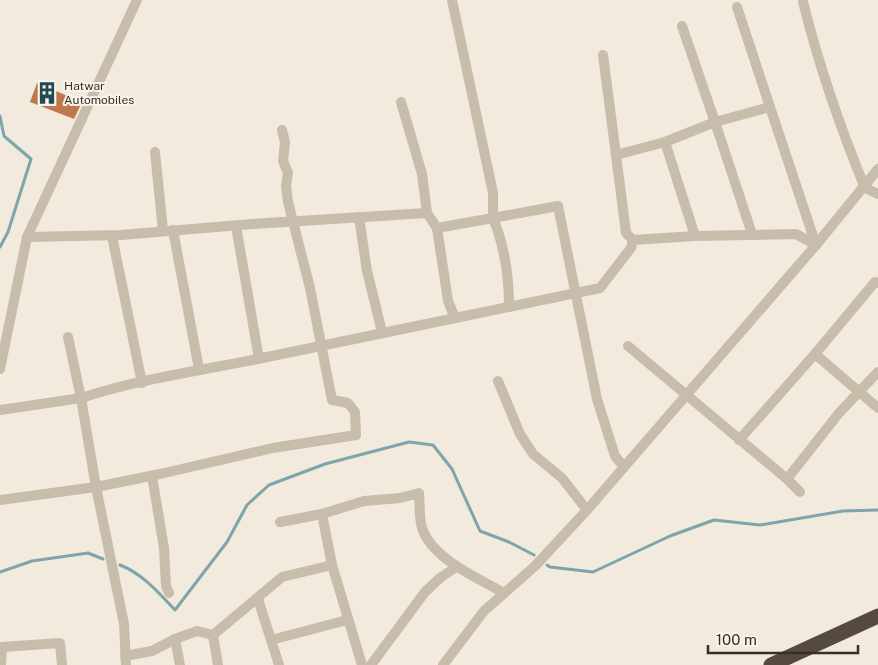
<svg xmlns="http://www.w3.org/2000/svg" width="878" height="665" font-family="'Public Sans',sans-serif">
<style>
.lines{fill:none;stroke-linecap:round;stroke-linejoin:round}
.stream{stroke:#7ea4ac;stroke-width:3}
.building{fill:#bf784d}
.minor{stroke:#c8bcaa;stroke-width:10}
.highway{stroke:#564a40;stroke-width:15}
.labels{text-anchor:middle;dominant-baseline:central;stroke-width:4;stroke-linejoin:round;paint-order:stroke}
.poi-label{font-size:12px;fill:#362f29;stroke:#f9f4e9;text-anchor:start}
</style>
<rect width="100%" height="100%" fill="#f1eadd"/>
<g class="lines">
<g class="stream">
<path d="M0 116 4 136 31 159 8 232 0 247"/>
<path d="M120 565C143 574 159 593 175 610L227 542 247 505 269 485 325 464 409 442 433 445 452 469 480 531 509 542 534 555"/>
<path d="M547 565 550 567 593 572 670 536 714 520 760 525 843 511 878 510"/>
<path d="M0 572 32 561 88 553 103 559"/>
</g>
</g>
<path class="building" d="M37 83 82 102 74 119 30 102Z"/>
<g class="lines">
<g class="minor">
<path d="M452 0 493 193V218L558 206 597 399 615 456 624 467"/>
<path d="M803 2C819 66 840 127 865 188L878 194"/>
<path d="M737 7 770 107"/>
<path d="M682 26 715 122 770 107 816 245"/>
<path d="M603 55 616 155"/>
<path d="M401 102 422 174 427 213"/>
<path d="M665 142 695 236"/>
<path d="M155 152 163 231"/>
<path d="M359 217 367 271 382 332"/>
<path d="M236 226 259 359"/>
<path d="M437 228 448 301 455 318"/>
<path d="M173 230 199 369"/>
<path d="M112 236 142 383"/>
<path d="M27 237 121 235 252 224 427 213 437 228 493 218C505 247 509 275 509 307"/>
<path d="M633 240 626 233 616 155 665 142 715 122 752 234"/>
<path d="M816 245 878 169"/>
<path d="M68 337 81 398C145 377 212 369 277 355 385 333 492 310 600 288L631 248 633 240 695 236 796 234 816 245 587 510 535 566 484 611 443 665"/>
<path d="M628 346 787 479 800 492"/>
<path d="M815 354 878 408"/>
<path d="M0 369 27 237 137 0"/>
<path d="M498 381 520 434 533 454 562 478 587 510"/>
<path d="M0 410 81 398 96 487 160 474 273 448 356 435 355 412 348 403 332 400 310 288 288 202 286 186 288 173 283 161 285 142 282 130"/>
<path d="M739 440 815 354 875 282 878 283"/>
<path d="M152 476 164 548 166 586 169 593"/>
<path d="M787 479 839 413 878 372"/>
<path d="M0 500 96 487 124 624 126 665"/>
<path d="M322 514 364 501 400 498 419 493C420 504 419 518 422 528 432 559 478 578 504 593"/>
<path d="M280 522 322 514 332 565"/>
<path d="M258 599 271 640 347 620"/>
<path d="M213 635 282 577 332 565 362 665"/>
<path d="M271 640 279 665"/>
<path d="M125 656 152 651 175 639"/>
<path d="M1 665 2 647 60 643 62 665"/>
<path d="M180 665 175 639 197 631 213 635 218 665"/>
<path d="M371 665 425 592 440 578 456 567"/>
</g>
<path class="highway" d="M771 665 878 616"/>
</g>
<defs>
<symbol id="building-bare" viewBox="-9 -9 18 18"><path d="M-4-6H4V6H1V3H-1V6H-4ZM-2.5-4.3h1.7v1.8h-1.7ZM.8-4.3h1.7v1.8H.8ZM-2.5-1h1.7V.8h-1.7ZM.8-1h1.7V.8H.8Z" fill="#214a55" stroke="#f9f4e9" stroke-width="2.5" paint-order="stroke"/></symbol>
</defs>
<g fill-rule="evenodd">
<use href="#building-bare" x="31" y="77" width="32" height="32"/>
</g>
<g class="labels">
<g class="poi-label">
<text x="64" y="86">Hatwar<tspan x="64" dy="14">Automobiles</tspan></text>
</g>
</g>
<path d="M708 645v8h150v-8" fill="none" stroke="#362f29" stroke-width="2.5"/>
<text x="716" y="645" font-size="15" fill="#362f29" stroke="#f9f4e9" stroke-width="4" paint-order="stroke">100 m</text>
</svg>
